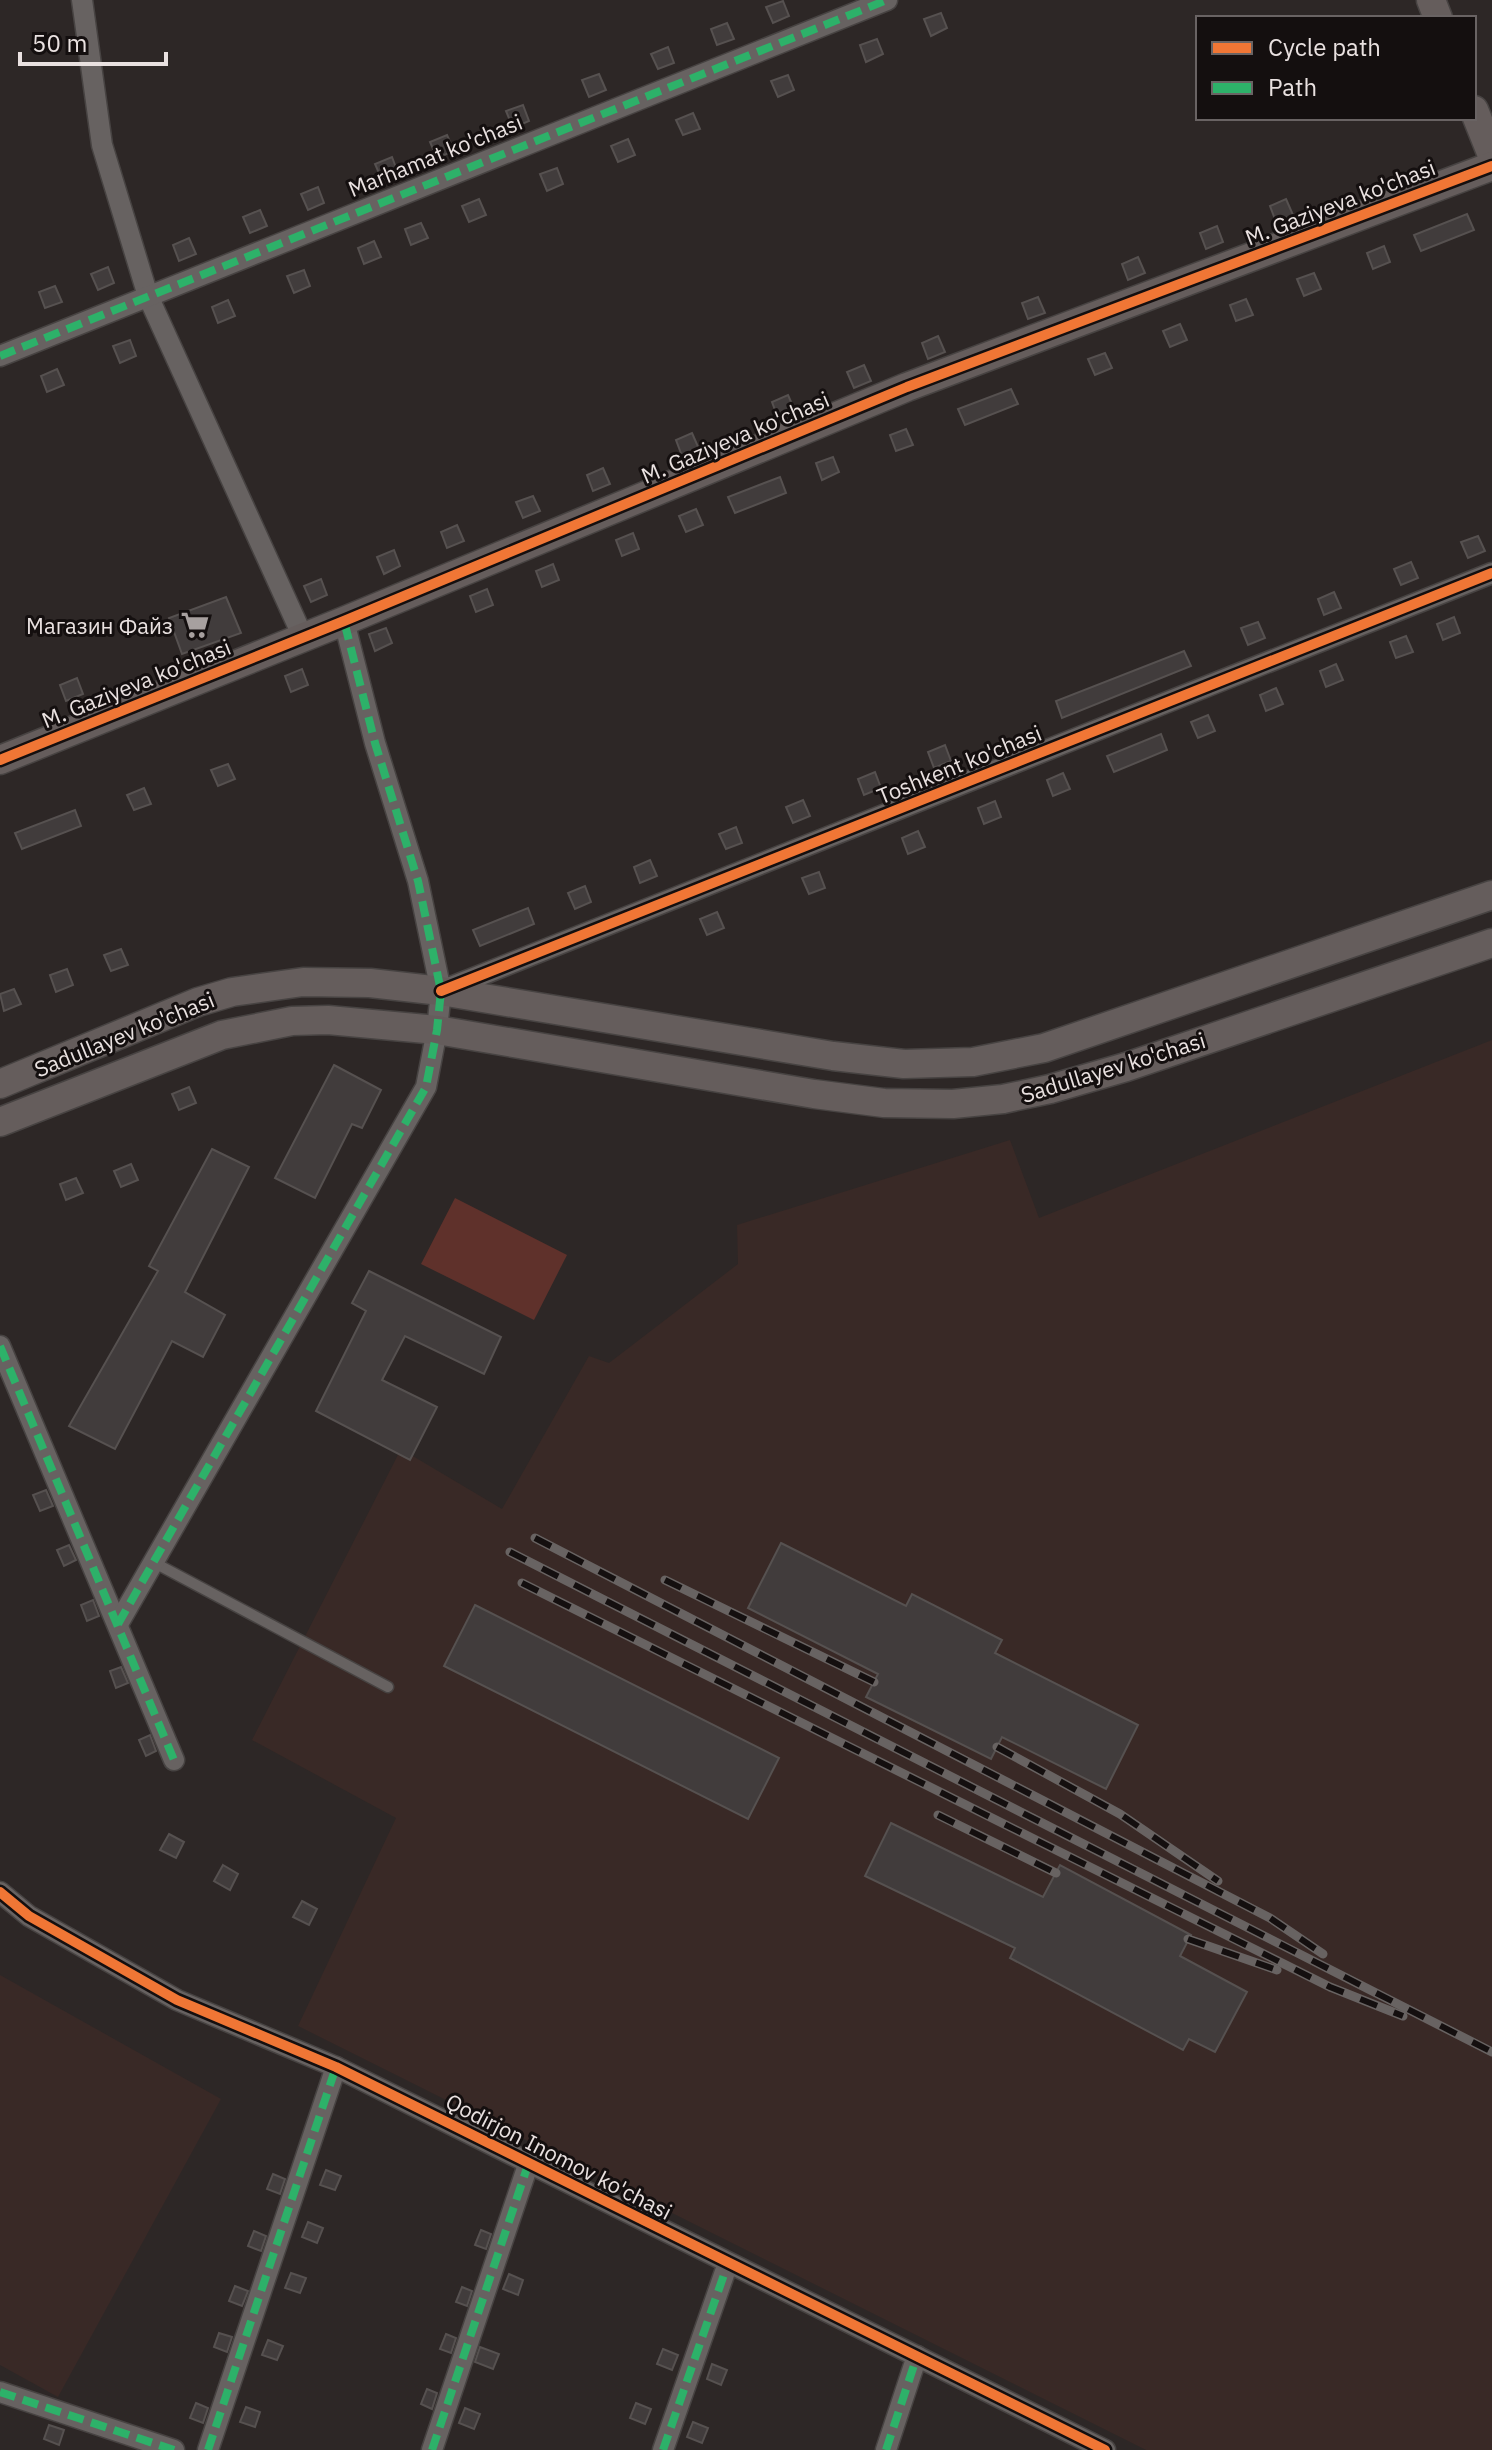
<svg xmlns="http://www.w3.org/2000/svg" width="1492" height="2450" font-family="'IBM Plex Sans',sans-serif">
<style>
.built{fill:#392926}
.green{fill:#5f312b}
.building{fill:#413c3c;stroke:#565150;stroke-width:2}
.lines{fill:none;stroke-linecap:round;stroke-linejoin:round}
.lane-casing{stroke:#474342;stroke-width:13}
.street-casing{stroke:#474342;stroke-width:23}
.secondary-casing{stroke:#474342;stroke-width:31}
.lane{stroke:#676261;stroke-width:10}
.street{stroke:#676261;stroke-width:20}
.secondary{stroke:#655d5c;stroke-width:28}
.rail-casing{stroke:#686362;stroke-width:9}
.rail{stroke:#140f0f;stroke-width:6;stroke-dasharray:18;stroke-linecap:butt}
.quiet{stroke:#2db169;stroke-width:8;stroke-dasharray:16 8;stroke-linecap:butt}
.cycleway-casing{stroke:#140f0f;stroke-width:15}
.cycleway{stroke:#f07635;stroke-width:10}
.labels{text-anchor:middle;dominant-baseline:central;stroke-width:6;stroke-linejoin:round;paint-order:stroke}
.street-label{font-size:22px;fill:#e9e1e0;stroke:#140f0f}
.poi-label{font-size:22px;fill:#e9e1e0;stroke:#140f0f;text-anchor:end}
</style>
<rect width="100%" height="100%" fill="#2d2726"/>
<g class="built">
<path d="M1492 1040V2450H1146L298 2026 396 1818 252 1740 401 1449 502 1509 589 1356 609 1363 738 1264 737 1225 1010 1140 1039 1218Z"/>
<path d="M0 1975 221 2099 58 2397 0 2365Z"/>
</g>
<path class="green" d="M455 1198 567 1255 534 1320 421 1264Z"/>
<g class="building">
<path d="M783 1 789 16 773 23 766 7Z"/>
<path d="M941 13 947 28 931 36 924 19Z"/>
<path d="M727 23 734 39 717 45 711 29Z"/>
<path d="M877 39 883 54 866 62 860 45Z"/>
<path d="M668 47 674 63 658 69 651 54Z"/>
<path d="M599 74 606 90 589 97 582 80Z"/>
<path d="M788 75 794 90 778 97 771 81Z"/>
<path d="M523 105 529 121 513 128 506 111Z"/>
<path d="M693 113 700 129 683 135 676 120Z"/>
<path d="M447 135 454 151 437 158 430 142Z"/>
<path d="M628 139 635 155 618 162 611 146Z"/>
<path d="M392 157 398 173 382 180 375 164Z"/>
<path d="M557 168 563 184 547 191 540 174Z"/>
<path d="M318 187 324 203 308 210 301 194Z"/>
<path d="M479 199 486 215 469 222 462 206Z"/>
<path d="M1286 199 1293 215 1276 222 1270 206Z"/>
<path d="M260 210 267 226 250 233 243 217Z"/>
<path d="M1467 214 1474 230 1421 251 1414 235Z"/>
<path d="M421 223 428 238 411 245 405 229Z"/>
<path d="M1217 226 1223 242 1206 249 1200 233Z"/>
<path d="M189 238 196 254 179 261 173 245Z"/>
<path d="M374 241 381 257 364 264 358 248Z"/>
<path d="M1384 246 1390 262 1373 269 1367 253Z"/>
<path d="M1138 257 1145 273 1128 280 1122 264Z"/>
<path d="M108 267 114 283 98 290 91 274Z"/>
<path d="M304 270 310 286 294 293 287 276Z"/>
<path d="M1314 273 1321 289 1304 296 1297 279Z"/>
<path d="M55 286 62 302 45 308 39 292Z"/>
<path d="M1038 297 1045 313 1028 319 1022 303Z"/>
<path d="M1246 299 1253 315 1236 321 1230 305Z"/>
<path d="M228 300 235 316 218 323 212 307Z"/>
<path d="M1180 324 1187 340 1170 347 1163 331Z"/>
<path d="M938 336 945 352 928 359 922 343Z"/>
<path d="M130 340 136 356 120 363 113 346Z"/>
<path d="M1105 353 1112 368 1095 375 1088 359Z"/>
<path d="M864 365 871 381 854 388 847 372Z"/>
<path d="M57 369 64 385 47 392 41 376Z"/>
<path d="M1011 389 1018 404 965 425 958 409Z"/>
<path d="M788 395 795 411 778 418 772 402Z"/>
<path d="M906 429 913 445 896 451 890 435Z"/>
<path d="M692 433 699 449 682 456 676 440Z"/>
<path d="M833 457 839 472 822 480 816 463Z"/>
<path d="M603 468 610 484 593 491 587 475Z"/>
<path d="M780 477 786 493 735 513 728 497Z"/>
<path d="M533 496 540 511 523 518 516 502Z"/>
<path d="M696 509 703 525 686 532 679 516Z"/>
<path d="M457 525 464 541 447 548 441 532Z"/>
<path d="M633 533 639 549 622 556 616 540Z"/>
<path d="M1478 536 1485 551 1468 558 1461 542Z"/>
<path d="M394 550 400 566 384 574 377 557Z"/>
<path d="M1411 562 1418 578 1401 585 1394 569Z"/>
<path d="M553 564 559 580 542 587 536 571Z"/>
<path d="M321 579 327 595 311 602 304 586Z"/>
<path d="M487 589 493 605 476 612 470 596Z"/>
<path d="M1334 592 1341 608 1324 615 1318 599Z"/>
<path d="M226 597 241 633 182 654 169 618Z"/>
<path d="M1454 617 1460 633 1443 640 1437 624Z"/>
<path d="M1258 622 1265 638 1248 645 1241 628Z"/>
<path d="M386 628 392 643 375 651 369 634Z"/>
<path d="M1406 636 1413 652 1396 658 1390 642Z"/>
<path d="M1184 651 1191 666 1062 718 1056 701Z"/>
<path d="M1336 664 1343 680 1326 687 1320 671Z"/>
<path d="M302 669 308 685 291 692 285 676Z"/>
<path d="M77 678 83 694 66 701 60 685Z"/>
<path d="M1276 688 1283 704 1266 711 1260 695Z"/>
<path d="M1208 715 1215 731 1198 738 1191 722Z"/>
<path d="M1161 734 1167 750 1114 772 1107 756Z"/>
<path d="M945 745 951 761 934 768 928 752Z"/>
<path d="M228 764 235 779 218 786 211 770Z"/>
<path d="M875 772 881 788 864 795 858 779Z"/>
<path d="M1063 773 1070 789 1053 796 1047 780Z"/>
<path d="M144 788 151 804 134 810 127 795Z"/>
<path d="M803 800 810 816 793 823 786 807Z"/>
<path d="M995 801 1001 817 984 824 978 808Z"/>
<path d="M75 810 81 826 22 849 15 833Z"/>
<path d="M736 827 742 843 726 849 719 834Z"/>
<path d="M918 831 925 847 908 854 902 838Z"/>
<path d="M650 860 657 876 640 883 634 867Z"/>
<path d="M819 872 825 888 809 894 802 878Z"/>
<path d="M585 886 591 902 575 909 568 893Z"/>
<path d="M528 908 534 924 480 946 473 930Z"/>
<path d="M717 912 724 928 707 935 700 919Z"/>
<path d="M121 949 128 965 111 971 104 955Z"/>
<path d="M67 969 73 985 56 992 50 975Z"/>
<path d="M14 989 21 1004 4 1011 0 994Z"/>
<path d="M334 1065 381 1090 362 1128 352 1124 315 1198 275 1178Z"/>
<path d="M189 1087 196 1103 179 1110 172 1094Z"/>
<path d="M212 1149 249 1167 185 1292 225 1315 203 1357 172 1341 115 1449 69 1426 158 1271 149 1266Z"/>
<path d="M131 1164 138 1180 121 1187 114 1171Z"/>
<path d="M76 1178 83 1193 66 1200 60 1184Z"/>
<path d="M369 1271 501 1337 484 1374 405 1336 382 1380 437 1407 410 1460 316 1411 366 1311 352 1303Z"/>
<path d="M46 1490 53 1506 40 1511 33 1495Z"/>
<path d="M781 1543 906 1606 912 1594 1002 1640 995 1653 1138 1725 1106 1789 1002 1737 991 1759 866 1697 878 1674 748 1608Z"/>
<path d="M69 1545 76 1560 64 1566 57 1550Z"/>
<path d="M93 1600 99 1616 87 1621 81 1605Z"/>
<path d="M475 1605 779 1758 748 1819 444 1666Z"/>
<path d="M121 1667 128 1683 116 1688 110 1671Z"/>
<path d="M150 1735 156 1751 146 1756 139 1740Z"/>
<path d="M891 1823 1043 1897 1060 1865 1191 1935 1180 1956 1247 1992 1215 2052 1189 2039 1183 2050 1010 1958 1015 1948 865 1876Z"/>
<path d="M169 1834 184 1842 176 1858 160 1850Z"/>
<path d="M223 1865 238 1874 230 1890 214 1881Z"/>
<path d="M302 1901 317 1909 309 1925 293 1917Z"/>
<path d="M326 2170 341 2176 335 2190 320 2185Z"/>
<path d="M273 2174 285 2179 280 2194 267 2189Z"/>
<path d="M308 2222 323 2228 317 2243 302 2237Z"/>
<path d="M481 2230 491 2234 486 2249 475 2245Z"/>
<path d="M254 2231 266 2236 261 2251 248 2246Z"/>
<path d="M291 2273 306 2278 300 2293 285 2288Z"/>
<path d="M509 2274 523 2280 518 2295 503 2289Z"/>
<path d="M235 2286 248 2291 242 2306 229 2301Z"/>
<path d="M462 2287 472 2291 467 2306 456 2302Z"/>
<path d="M219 2333 232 2337 227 2352 214 2347Z"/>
<path d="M446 2334 456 2338 451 2353 440 2349Z"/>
<path d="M268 2340 283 2346 277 2360 262 2355Z"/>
<path d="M480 2347 499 2354 493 2369 475 2362Z"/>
<path d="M663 2349 678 2355 672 2370 657 2364Z"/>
<path d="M712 2364 727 2370 721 2385 707 2379Z"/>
<path d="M427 2389 437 2393 432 2409 421 2404Z"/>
<path d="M196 2403 208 2408 203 2423 190 2418Z"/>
<path d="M636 2403 651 2409 645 2424 630 2418Z"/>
<path d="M246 2407 260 2412 255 2427 240 2422Z"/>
<path d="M465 2408 480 2414 474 2429 459 2423Z"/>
<path d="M693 2422 708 2428 702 2443 687 2437Z"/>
<path d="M49 2425 64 2430 59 2445 44 2439Z"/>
</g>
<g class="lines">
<defs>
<path id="lane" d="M153 1562 388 1687"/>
<g id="street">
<path d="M82 0 102 145 148 296 303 637"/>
<path d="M0 356 887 0"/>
<path d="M441 991 1492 573"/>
<path d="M0 1346 174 1760"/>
<path d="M118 1624 426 1087 437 1030 441 991 418 881 375 743 344 621"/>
<path d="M0 1892 29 1916 177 2000 336 2067 1105 2450"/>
<path d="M0 2392 174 2450"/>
<path d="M208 2450 336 2067"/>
<path d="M432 2450 529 2162"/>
<path d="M663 2450 728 2263"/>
<path d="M886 2450 917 2356"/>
</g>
<g id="secondary">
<path d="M1431 0 1438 18"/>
<path d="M1474 110 1492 155"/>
<path d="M0 760 344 621 907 387 1492 166"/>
<path d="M0 1084 198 1002 232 992 303 982 370 983 441 991 833 1056 904 1064 973 1062 1044 1048 1492 895"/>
<path d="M0 1122 222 1035 292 1021 328 1020 437 1030 814 1094 884 1103 953 1104 1003 1099 1050 1089 1126 1067 1492 943"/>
</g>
</defs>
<use href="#lane" class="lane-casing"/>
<use href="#street" class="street-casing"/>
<use href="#secondary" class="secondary-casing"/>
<use href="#lane" class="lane"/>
<use href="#street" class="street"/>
<use href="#secondary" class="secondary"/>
<defs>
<g id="rail">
<path d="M535 1538 1270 1918 1323 1954"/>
<path d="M510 1552 1492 2052"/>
<path d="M665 1580 874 1682"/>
<path d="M522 1583 1330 1987 1403 2016"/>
<path d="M997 1747 1120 1814 1218 1881"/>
<path d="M938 1815 1056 1873"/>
<path d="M1188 1939 1277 1970"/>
</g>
</defs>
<use href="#rail" class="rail-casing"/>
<use href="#rail" class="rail"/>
<g class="quiet">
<path d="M0 356 887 0"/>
<path d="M0 1346 174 1760"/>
<path d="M118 1624 426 1087 437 1030 441 991 418 881 375 743 344 621"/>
<path d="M0 2392 174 2450"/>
<path d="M208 2450 336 2067"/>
<path d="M432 2450 529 2162"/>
<path d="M663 2450 728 2263"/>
<path d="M886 2450 917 2356"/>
</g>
<defs>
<g id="cycleway">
<path d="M0 760 344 621 907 387 1492 166"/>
<path d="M441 991 1492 573"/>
<path d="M0 1892 29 1916 177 2000 336 2067 1105 2450"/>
</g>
</defs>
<use href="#cycleway" class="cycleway-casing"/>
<use href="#cycleway" class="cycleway"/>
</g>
<defs>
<symbol id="supermarket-bare" viewBox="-9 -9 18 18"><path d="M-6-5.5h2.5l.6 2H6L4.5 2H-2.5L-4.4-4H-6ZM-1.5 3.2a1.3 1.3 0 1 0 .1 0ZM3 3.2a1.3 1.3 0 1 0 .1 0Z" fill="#a7a09f" stroke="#140f0f" stroke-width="2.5" paint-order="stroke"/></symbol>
</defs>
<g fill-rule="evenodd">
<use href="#supermarket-bare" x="175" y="605" width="40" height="40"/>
</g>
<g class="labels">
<g class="street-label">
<text transform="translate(435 155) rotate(-22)">Marhamat ko'chasi</text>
<text transform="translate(1340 202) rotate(-21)">M. Gaziyeva ko'chasi</text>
<text transform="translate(735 437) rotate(-23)">M. Gaziyeva ko'chasi</text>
<text transform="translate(136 683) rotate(-22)">M. Gaziyeva ko'chasi</text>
<text transform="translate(959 764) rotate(-22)">Toshkent ko'chasi</text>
<text transform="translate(124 1034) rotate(-22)">Sadullayev ko'chasi</text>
<text transform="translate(1113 1067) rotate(-17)">Sadullayev ko'chasi</text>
<text transform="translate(559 2156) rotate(27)">Qodirjon Inomov ko'chasi</text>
</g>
<g class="poi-label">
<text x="173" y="625">Магазин Файз</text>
</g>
</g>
<rect x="1196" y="16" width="280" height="104" fill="#140f0f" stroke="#696363" stroke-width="2"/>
<rect x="1212" y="42" width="40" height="12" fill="#f07635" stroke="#696363" stroke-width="2"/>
<text x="1268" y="56" font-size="24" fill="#e9e1e0">Cycle path</text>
<rect x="1212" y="82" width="40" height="12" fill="#2db169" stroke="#696363" stroke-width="2"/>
<text x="1268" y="96" font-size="24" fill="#e9e1e0">Path</text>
<path d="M20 52v12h146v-12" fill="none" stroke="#e9e1e0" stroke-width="4"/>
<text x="32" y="52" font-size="24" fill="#e9e1e0" stroke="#140f0f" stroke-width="6" paint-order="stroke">50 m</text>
</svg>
